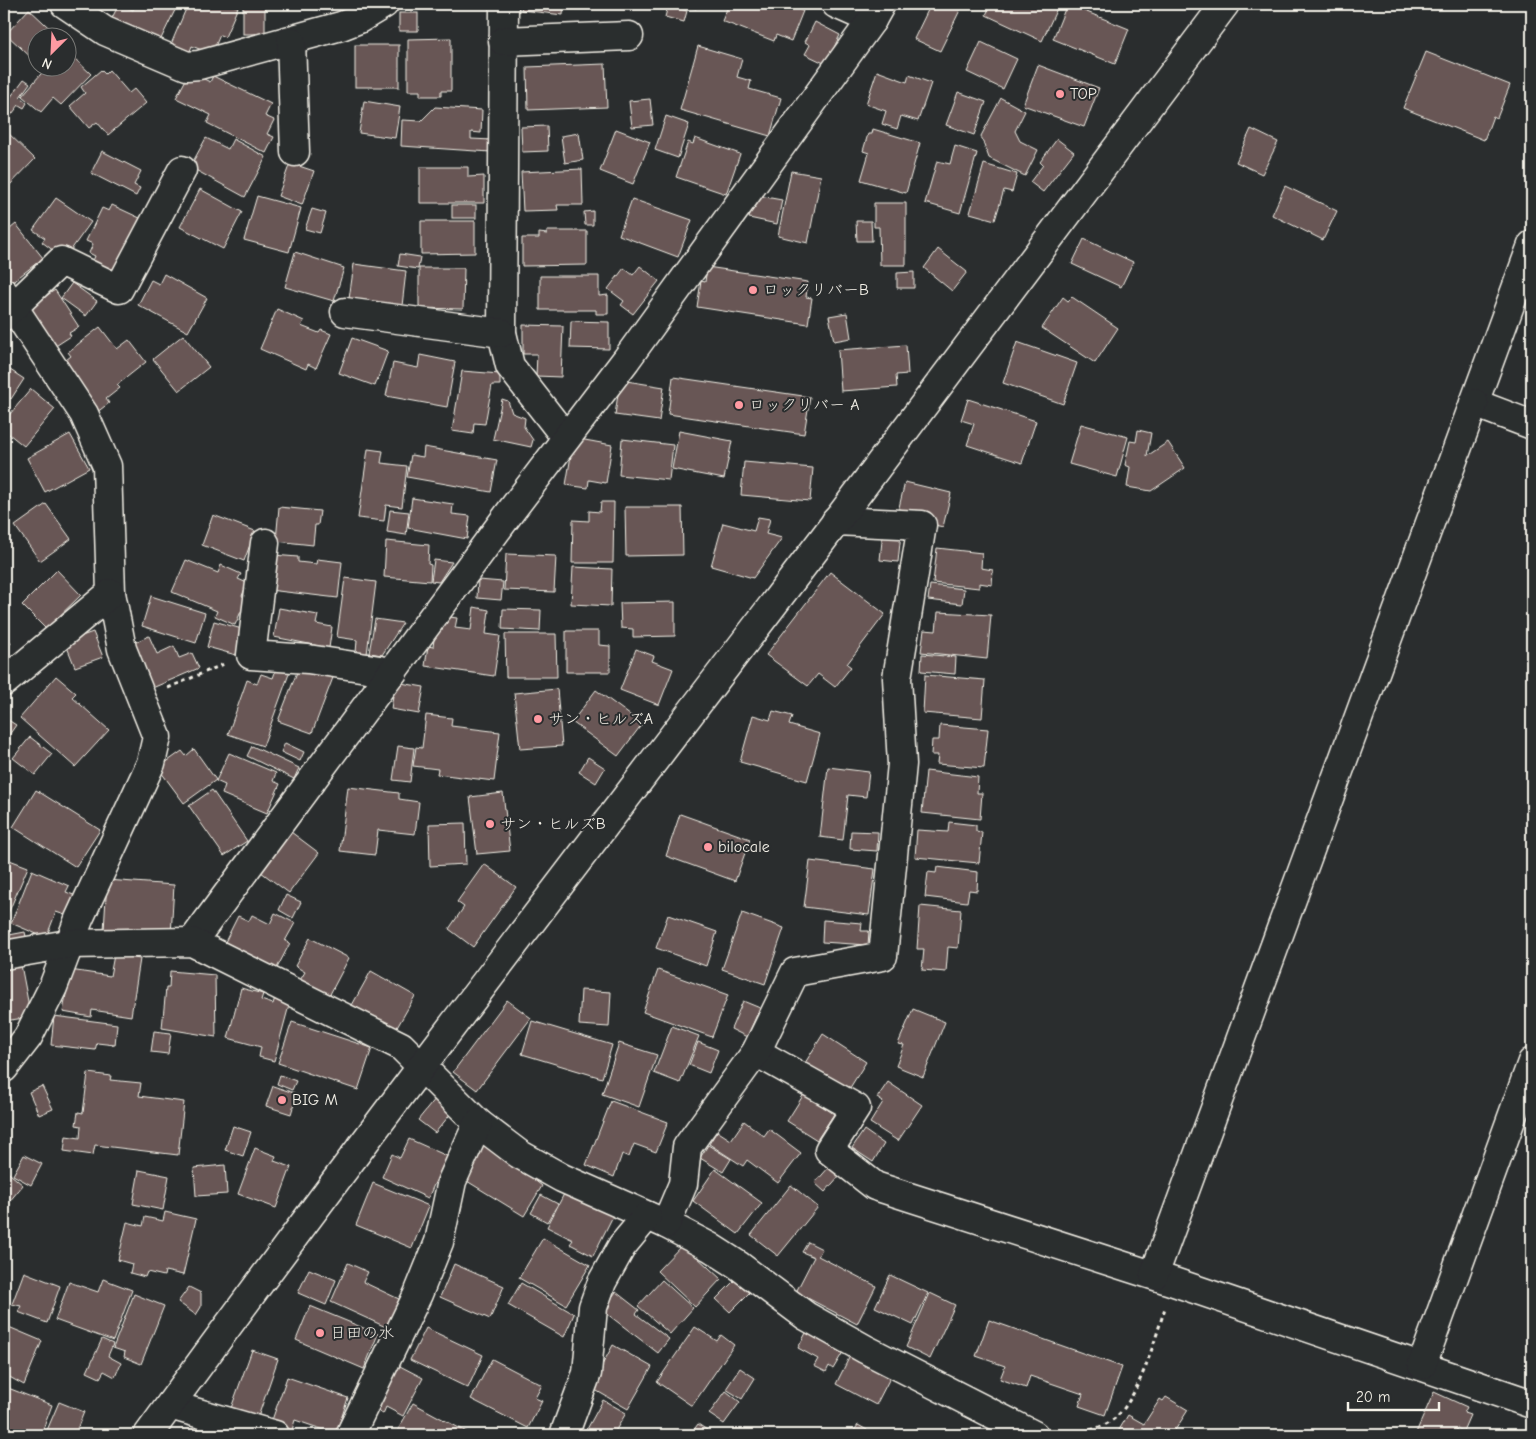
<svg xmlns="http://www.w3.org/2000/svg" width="1536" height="1439" font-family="'Comic Neue','Klee One',sans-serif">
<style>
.building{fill:#685654;stroke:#f4f1e8}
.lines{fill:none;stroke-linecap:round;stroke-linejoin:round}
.minor-casing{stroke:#f4f1e8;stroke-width:31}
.tertiary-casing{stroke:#f4f1e8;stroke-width:31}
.path{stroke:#f4f1e8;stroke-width:3;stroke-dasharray:4 4;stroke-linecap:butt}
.minor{stroke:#2a2d2e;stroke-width:28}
.tertiary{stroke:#2a2d2e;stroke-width:28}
.poi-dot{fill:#ff9aa2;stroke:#2a2d2e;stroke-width:2}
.labels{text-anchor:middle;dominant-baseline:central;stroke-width:4;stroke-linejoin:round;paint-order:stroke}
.poi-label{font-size:16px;fill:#f4f1e8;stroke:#2a2d2e;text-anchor:start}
</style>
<rect width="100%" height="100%" fill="#2a2d2e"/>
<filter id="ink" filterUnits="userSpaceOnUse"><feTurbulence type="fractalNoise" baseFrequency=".02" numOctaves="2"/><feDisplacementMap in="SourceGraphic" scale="10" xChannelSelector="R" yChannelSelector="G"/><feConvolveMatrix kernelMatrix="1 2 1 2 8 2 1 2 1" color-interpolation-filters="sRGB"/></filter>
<g filter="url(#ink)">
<g class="building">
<path d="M4 4H9L4 16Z"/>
<path d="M85 4H96L101 7 96 15Z"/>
<path d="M119 4 133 10 136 4H178L157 47 109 24Z"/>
<path d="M188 4H229L238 7 225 37 220 35 213 51 206 48 204 51 192 46 188 56 169 49Z"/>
<rect x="243" y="4" width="22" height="30"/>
<path d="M522 4H564L563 15 521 10Z"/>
<path d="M682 4H698L696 9Z"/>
<path d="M729 4H784L803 11 791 41 776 35 774 41 722 21Z"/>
<path d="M935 4H963L940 51 914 39 929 8 932 10Z"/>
<path d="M991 4H1059L1042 41 986 15Z"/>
<path d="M1067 4 1129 29 1115 64 1053 39Z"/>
<path d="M668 6 687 11 684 22 665 17Z"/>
<path d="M29 9 59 37 38 38 36 62 6 34Z"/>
<rect x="399" y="13" width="19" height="18"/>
<path d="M815 22 840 35 826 64 805 54 810 45 805 42Z"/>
<path d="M451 38V91H441V96H420V91H408V39Z"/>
<path d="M981 42 1017 59 1003 89 967 72Z"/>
<rect x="355" y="45" width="44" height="42"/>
<path d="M698 46 742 59 737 77 751 81 749 89 781 98 770 136 680 110Z"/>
<path d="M1426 52 1510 85 1497 118 1493 116 1484 140 1403 108Z"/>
<path d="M73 57 91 74 61 105 53 98 41 112 22 96 46 68H68V62Z"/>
<path d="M605 64 607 107 528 110 527 67Z"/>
<path d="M1038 65 1099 88 1084 127 1023 105Z"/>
<path d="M101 70 105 74 109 70 129 93 134 89 146 103 108 135 97 122 89 128 70 106 85 93 81 87Z"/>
<path d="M877 71 907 82 909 75 931 83 918 121 901 116 897 129 882 124 886 111 866 104Z"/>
<path d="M190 72 210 82 213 76 271 104 265 116 274 120 267 134 274 137 266 153 207 123 211 115 176 98Z"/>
<path d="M24 79 30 83 20 97 27 103 24 108 19 105 9 118 4 114V106Z"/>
<path d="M958 92 986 102 974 135 946 125Z"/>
<path d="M1001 98 1025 111 1015 131 1020 141 1038 150 1025 176 989 158 981 136Z"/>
<path d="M650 99 653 125 632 127 629 101Z"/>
<path d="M364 101 400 107 395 138 359 133Z"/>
<path d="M435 107 482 110 481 133 471 132V139L492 140 491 152 401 146 402 120 421 121Z"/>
<path d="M666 116 689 124 678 158 655 150Z"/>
<path d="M547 126 548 151 522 152 521 127Z"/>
<path d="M4 129 35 159 4 191Z"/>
<path d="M616 129 650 142 633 184 600 171Z"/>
<path d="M873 129 920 143 906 193 861 180 869 153 863 151 868 134H872Z"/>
<path d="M1251 129 1278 142 1262 174 1236 162Z"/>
<path d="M579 133 583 160 565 163 561 136Z"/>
<path d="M206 138 228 149 233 139 266 157 245 197 190 167Z"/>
<path d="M695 138 740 154 726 194 676 177 688 142 693 144Z"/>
<path d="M1057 139 1074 152 1043 192 1030 182 1043 165 1040 162Z"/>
<path d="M955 146 977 153 960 213 925 203 937 161 950 164Z"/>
<path d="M102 151 141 171 134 185 140 188 136 196 91 173Z"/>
<path d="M290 163 314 171 302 205 278 196Z"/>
<path d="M984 164 1017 174 1012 192 1004 190 995 220 970 213Z"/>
<path d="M420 167H468V177L484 176V203H420Z"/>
<path d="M582 169 583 205H557L558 210 523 211 521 172Z"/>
<path d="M791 171 821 176 808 243 778 236Z"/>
<path d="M1285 186 1337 211 1323 240 1272 215Z"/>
<path d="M200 189 242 212 223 249 180 227Z"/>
<path d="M754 195 782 200 777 224 749 218Z"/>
<path d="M257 196 301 208 289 252 244 240Z"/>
<path d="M56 198 91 222 68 254H58L42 242 45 238 33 230Z"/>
<path d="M632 199 692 220 678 257 619 235Z"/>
<path d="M874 203H906V265H880L879 227H874Z"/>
<path d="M112 205 142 219 113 279 90 268 95 256 89 253 93 244 86 241 102 208 109 211Z"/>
<rect x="452" y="205" width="24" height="13"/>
<path d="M312 209 326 213 320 233 305 229Z"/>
<path d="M593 211V225H585L584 212Z"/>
<path d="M421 221H475V253L421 254Z"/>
<path d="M856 221H871L872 241H857Z"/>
<path d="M16 224 43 258 10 284 4 277V234Z"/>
<path d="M547 231H587V265L522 266V238H539V233L547 234Z"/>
<path d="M1084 239 1133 262 1121 287 1072 264Z"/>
<path d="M938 249 967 272 952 291 924 268Z"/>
<path d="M295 252 344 268 334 301 285 287Z"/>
<path d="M400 254 420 257 418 269 398 266Z"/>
<path d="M354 264 406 271 402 306 349 299Z"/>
<path d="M640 266 659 281 633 314 621 305 624 301 608 289 624 268 633 275Z"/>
<path d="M707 267 808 282 806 297 812 298 808 324 697 307 701 281 705 282Z"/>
<path d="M419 268H464L463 309 419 308Z"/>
<path d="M914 272V288H897V273Z"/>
<path d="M164 274 207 298 188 332 138 305 151 280 159 284Z"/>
<path d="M540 276H599V296L608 295V314H596V310H540Z"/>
<path d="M72 283 97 301 86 316 61 298Z"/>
<path d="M55 290 79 327 69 333 71 336 51 349 26 309Z"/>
<path d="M1063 297 1068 301 1072 297 1118 328 1095 363 1042 328Z"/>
<path d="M277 309 304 321 301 326 319 333 321 330 331 334 316 368 308 364 306 369 260 349Z"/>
<path d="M847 313 851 338 834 341 829 316Z"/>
<path d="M571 321 609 322V349L570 348Z"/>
<path d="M523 325 563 326 561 377 536 376 537 354H523Z"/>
<path d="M100 327 117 349 129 340 146 362 117 385 120 388 106 399 109 403 96 413 61 364 71 356 68 352Z"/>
<path d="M183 335 209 367 179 391 153 359Z"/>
<path d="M352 338 388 351 375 386 339 373Z"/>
<path d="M1017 342 1077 363 1063 404 1003 383Z"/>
<path d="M906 345 908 374 896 375 897 387 841 391 838 350Z"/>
<path d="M420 355 455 362 447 407 386 396 393 363 418 368Z"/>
<path d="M4 366 24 379 11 399 4 394Z"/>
<path d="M462 371 500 374V385H492L485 424 474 423 473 434 452 431Z"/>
<path d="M673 377 810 397 804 434 668 414Z"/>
<path d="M620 380 664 387 659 421 615 415Z"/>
<path d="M31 389 55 409 24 446 4 430V421Z"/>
<path d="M502 399 508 401 512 413 525 418 524 427 533 440 531 447 493 439Z"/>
<path d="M968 399 1036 421 1022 463 967 445 974 424 961 420Z"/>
<path d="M1081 424 1128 437 1117 477 1069 464Z"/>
<path d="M1138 430 1151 433 1147 456 1168 442 1185 468 1151 491 1127 487 1130 467 1125 465 1130 441 1136 442Z"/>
<path d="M679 431 732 441 724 479 672 469Z"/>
<path d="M70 434 89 468 45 492 27 458Z"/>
<path d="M574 438 612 445 606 483 589 480 588 488 566 485Z"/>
<path d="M622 439 673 445 669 480 619 475Z"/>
<path d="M424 447 497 460 491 492 407 477 411 455 423 457Z"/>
<path d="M368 449 383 451 381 463 407 466 402 507 386 505 384 521 358 518Z"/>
<path d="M744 462 813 468 810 501 741 495Z"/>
<path d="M905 482 951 493 943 527 897 516Z"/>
<path d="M412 498 453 504 452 514 470 516 467 539 408 528Z"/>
<path d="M601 502H614L613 563H572L573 520 589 521V511L600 512Z"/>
<path d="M46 504 71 539 40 561 15 526Z"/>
<path d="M279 507 320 511 318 525H315L313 545 276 541Z"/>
<path d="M625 507H682L683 555 626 556Z"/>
<path d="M390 510 409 512 406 535 387 532Z"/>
<path d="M213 515 255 531 244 561 202 545Z"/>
<path d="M758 517 770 519 766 534 782 538 753 578 711 566 723 523 754 531Z"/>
<path d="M883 531 901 533 898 562 880 560Z"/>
<path d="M386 541 429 545 428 564 431 565 430 581 384 577Z"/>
<path d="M937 548 982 553 981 568 993 570 992 585 979 583V588L933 583Z"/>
<path d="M506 554 556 556 554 592 504 590Z"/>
<path d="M273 555 298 557V562L316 564 317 559 342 562 338 598 269 590Z"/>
<path d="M186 560 218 573 221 565 241 574 238 579 247 583 242 596 247 598 235 625 215 616 217 611 172 592Z"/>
<path d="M434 560 452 562 439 582 431 581Z"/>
<path d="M573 567 612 569 611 606 571 604Z"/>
<path d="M57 570 81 595 46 629 22 605Z"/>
<path d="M830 572 885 614 847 664 851 667 835 687 818 674 808 686 766 655Z"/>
<path d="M345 578 376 582 367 654 356 653 357 640 337 637Z"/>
<path d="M478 580 503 582 501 600 477 598Z"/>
<path d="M930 585 964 589 962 604 928 600Z"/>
<path d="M151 596 205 613 196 643 142 626Z"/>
<path d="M675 602V636L633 637V629L621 628 620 603Z"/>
<path d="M474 607 489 610 486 634 500 636 494 676 425 666 428 646 433 647 436 625 443 616 457 618 455 628 471 630Z"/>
<path d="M279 608 318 615 316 624 332 627 329 648 274 637Z"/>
<path d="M503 609 541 610 540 631 502 629Z"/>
<path d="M938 612 991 615 987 659 921 652 924 630 936 631Z"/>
<path d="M375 619 403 623 382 655 369 653Z"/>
<path d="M214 621 242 629 236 655 207 647Z"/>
<path d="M566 631H599V645L610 646V672H566Z"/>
<path d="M93 632 103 657 75 667 65 642Z"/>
<path d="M505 634H556L557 677H506Z"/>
<path d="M149 636 157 654 174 646 179 658 192 653 199 668 150 689 131 644Z"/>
<path d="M4 638 11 642 4 657Z"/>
<path d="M636 649 654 656 652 661 673 669 659 705 620 690Z"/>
<path d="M922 654 956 657 955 674 921 671Z"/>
<path d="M277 667 290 671 263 746 228 734 247 680 257 684 261 674 273 678Z"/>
<path d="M299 667 334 675 312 733 278 721Z"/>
<path d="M925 675 985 680 982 718 923 713Z"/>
<path d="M56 676 76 693 72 697 109 730 75 767 20 718Z"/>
<path d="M395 682 424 687 419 714 391 709Z"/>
<path d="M557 689 562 746 520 749 514 693Z"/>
<path d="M596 690 642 724 618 756 572 722Z"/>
<path d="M4 708 9 712 5 718 16 725 4 742Z"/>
<path d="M773 711 792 716 789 725 820 734 807 781 740 762 753 715 770 720Z"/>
<path d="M426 715 452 718 451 726 500 732 494 781 437 774 438 769 413 766 416 747 422 748Z"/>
<path d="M940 725 988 729 984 768 937 764 938 755H931L932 740H939Z"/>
<path d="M30 737 52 754 35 775 13 758Z"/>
<path d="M285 743 304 752 300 761 281 752Z"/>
<path d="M252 746 299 768 294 779 247 756Z"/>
<path d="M398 746 414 748 410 782 393 780Z"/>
<path d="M4 749 9 753 4 760Z"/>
<path d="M194 749 216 780 184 803 158 768 182 751 186 756Z"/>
<path d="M229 753 276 773 273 781 280 784 267 813 222 794 225 785 216 781Z"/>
<path d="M588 757 605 768 596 783 579 772Z"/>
<path d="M828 767 869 772 866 797 848 795 843 840 820 837Z"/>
<path d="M926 771 978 777 977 793H982L980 819 922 813Z"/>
<path d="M348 787 399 793V799L419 802 415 834 378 830 375 855 340 851Z"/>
<path d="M36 790 100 830 76 867 13 827Z"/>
<path d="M212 790 247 841 224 856 189 806Z"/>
<path d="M503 793 510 851 477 854 470 797Z"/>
<path d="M680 814 750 839 735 881 666 856Z"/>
<path d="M949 822 976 825V831L982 832 979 863 915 857 917 830 948 832Z"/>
<path d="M465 823 466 864 430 866 429 824Z"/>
<path d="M287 829 319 853 289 893 257 869Z"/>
<path d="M851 831 878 832 877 851 850 849Z"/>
<path d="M7 859 28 867 4 923V867Z"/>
<path d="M810 861 875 869 869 915 804 907Z"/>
<path d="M484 864 516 887 473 947 449 929 464 907 457 902Z"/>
<path d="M937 867 978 872 977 891 969 890 967 902 925 897 928 872 936 873Z"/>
<path d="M32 870 69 886 66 892 76 896 68 916 56 912 46 938 11 923Z"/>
<path d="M107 880 174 885 171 935 104 931Z"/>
<path d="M286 895 301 902 293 918 279 910Z"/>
<path d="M920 906 961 910 958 948 948 947 946 972 922 970 924 949H917Z"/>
<path d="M275 913 295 923 285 941 290 943 276 970 224 944 238 916 249 921 252 915 270 924Z"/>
<path d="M742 913 784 928 765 984 722 969Z"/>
<path d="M668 915 717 932 706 966 656 948Z"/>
<path d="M823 920 862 923 861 931H869L868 945 822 942Z"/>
<path d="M25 932 27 941 4 946V936Z"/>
<path d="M310 938 349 958 328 998 299 982 305 972 295 966Z"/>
<path d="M114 955 140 959 131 1016 92 1010 91 1017 63 1012 70 970 110 976Z"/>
<path d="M21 965 31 1017 4 1021V968Z"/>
<path d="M658 970 728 995 712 1037 643 1012Z"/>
<path d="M170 971 215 975 216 1037 162 1028 166 988H169Z"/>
<path d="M371 971 415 996 395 1031 351 1007Z"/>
<path d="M241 988 263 994 261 1000 273 1004 276 994 291 998 274 1061 259 1057 261 1047 228 1038Z"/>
<path d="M581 990 611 992 609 1027 579 1025Z"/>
<path d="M507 1000 531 1018 477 1090 453 1072Z"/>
<path d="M743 1001 760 1008 747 1037 731 1029Z"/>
<path d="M913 1009 945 1022 923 1077 896 1066 904 1045 898 1044Z"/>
<path d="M54 1016 117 1024 115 1045 97 1043 95 1050 51 1045Z"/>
<path d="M532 1021 612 1045 602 1078 522 1054Z"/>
<path d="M292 1022 372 1048 358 1090 278 1063Z"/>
<path d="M672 1026 699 1036 680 1083 654 1073Z"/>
<path d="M154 1031 171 1033 168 1054 151 1052Z"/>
<path d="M823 1034 866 1062 848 1091 805 1063Z"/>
<path d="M698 1042 718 1050 709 1073 689 1065Z"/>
<path d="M619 1043 657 1055 639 1107 602 1094Z"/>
<path d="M88 1073 111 1076 110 1080 141 1083 139 1096 184 1102 178 1155 95 1145 93 1155 64 1151 66 1136 80 1138 81 1126 76 1125 78 1112 83 1113Z"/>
<path d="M280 1075 296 1081 292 1090 277 1084Z"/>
<path d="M888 1082 922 1105 898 1141 870 1123 883 1102 877 1098Z"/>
<path d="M42 1086 53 1109 39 1115 29 1092Z"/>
<path d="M273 1086 297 1094 291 1114 266 1106Z"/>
<path d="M804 1094 834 1114 817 1140 787 1121Z"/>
<path d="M436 1098 453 1111 435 1133 418 1120Z"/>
<path d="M611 1101 668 1122 656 1152 634 1144 629 1157 622 1154 614 1177 586 1165Z"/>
<path d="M744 1121 764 1136 769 1129 801 1153 778 1183 747 1160 743 1166 709 1144 717 1131 731 1140Z"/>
<path d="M233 1126 251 1132 243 1156 225 1150Z"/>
<path d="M864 1130 884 1144 873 1162 852 1148Z"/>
<path d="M409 1139 447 1156 428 1198 382 1177 392 1154 400 1158Z"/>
<path d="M487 1142 542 1186 524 1216 462 1178 482 1144Z"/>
<path d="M708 1145 731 1159 723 1172 700 1158Z"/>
<path d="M255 1148 276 1156 274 1161 291 1167 276 1208 238 1194Z"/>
<path d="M24 1155 42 1164 31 1185 13 1175Z"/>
<path d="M225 1165 227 1194 196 1196 194 1168Z"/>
<path d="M830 1166 840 1175 825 1192 815 1183Z"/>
<path d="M4 1169 23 1185 4 1208Z"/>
<path d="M715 1169 762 1203 738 1234 693 1201Z"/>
<path d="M139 1170 169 1176 163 1210 133 1204Z"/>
<path d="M373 1183 429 1206 412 1248 356 1225Z"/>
<path d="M791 1185 818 1207 778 1256 751 1235Z"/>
<path d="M565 1192 613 1216 593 1256 570 1244 573 1240 547 1227Z"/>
<path d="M541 1195 558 1204 547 1222 531 1213Z"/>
<path d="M165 1212 196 1219 183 1275 165 1271 164 1276 147 1272 145 1277 130 1273 132 1264 118 1260 127 1222 143 1226 145 1217 163 1221Z"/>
<path d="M543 1238 590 1265 566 1305 519 1278Z"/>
<path d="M808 1242 822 1249 818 1256 876 1286 857 1324 796 1292 814 1257 802 1252Z"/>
<path d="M683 1244 721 1279 695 1307 657 1271Z"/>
<path d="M348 1263 368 1272 363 1282 401 1300 388 1328 331 1302Z"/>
<path d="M454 1264 504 1286 490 1319 440 1297Z"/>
<path d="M309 1269 336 1280 326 1305 298 1293Z"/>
<path d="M24 1272 60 1286 47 1323 18 1312 21 1306 12 1304Z"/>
<path d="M890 1275 928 1293 913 1325 875 1307Z"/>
<path d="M103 1279 132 1290 113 1341 55 1320 69 1282 98 1292Z"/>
<path d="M662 1280 693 1308 670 1334 638 1306Z"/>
<path d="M735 1280 749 1293 730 1312 716 1299Z"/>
<path d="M521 1283 574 1314 564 1337 508 1305Z"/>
<path d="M189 1287 201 1293V1307L196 1315 178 1302Z"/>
<path d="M616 1292 639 1310 636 1314 669 1339 658 1353 602 1310Z"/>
<path d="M930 1293 955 1305 930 1359 906 1347Z"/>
<path d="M134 1294 164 1306 141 1364 124 1357 125 1352 113 1348Z"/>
<path d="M310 1306 378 1334 364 1369 296 1340Z"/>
<path d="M989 1320 1122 1367 1105 1415 1079 1406 1083 1394 1030 1376 1026 1388 1000 1379 1005 1366 976 1356Z"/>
<path d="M4 1325 42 1341 24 1385 4 1374Z"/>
<path d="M695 1327 717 1341 721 1335 734 1345 692 1406 657 1382Z"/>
<path d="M426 1328 483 1355 468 1388 410 1360Z"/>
<path d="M807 1331 843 1352 833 1369 829 1366 826 1372 814 1366 818 1359 798 1348Z"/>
<path d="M102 1339 113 1344 108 1356 121 1363 115 1377 104 1371 100 1378 87 1372Z"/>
<path d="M613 1345 652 1367 628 1409 590 1387Z"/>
<path d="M252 1350 278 1359 257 1420 230 1411Z"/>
<path d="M850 1356 891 1376 876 1405 836 1384Z"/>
<path d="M492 1359 542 1385 535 1398 542 1401 528 1428 471 1399Z"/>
<path d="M396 1364 423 1378 403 1416 386 1407 383 1414 373 1408Z"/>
<path d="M740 1368 755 1378 742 1399 726 1389Z"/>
<path d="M287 1377 348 1398 336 1434 295 1420 292 1430 271 1423Z"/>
<path d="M8 1388 52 1405 41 1435 4 1434 8 1418 4 1416V1400Z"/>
<path d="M726 1391 740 1402 724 1424 709 1414Z"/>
<path d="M1434 1392 1467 1407 1464 1413 1470 1415 1463 1431 1457 1428 1454 1435H1415Z"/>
<path d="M1166 1397 1188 1410 1172 1435H1116L1128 1415 1144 1424 1160 1399 1163 1401Z"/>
<path d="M603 1400 626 1413 613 1435H577L581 1428 586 1431Z"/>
<path d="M59 1402 84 1412 75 1434 78 1435H45Z"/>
<path d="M413 1403 472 1435H395Z"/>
<path d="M698 1424 707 1430 704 1435H690Z"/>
<path d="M858 1425 867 1430 864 1435H851Z"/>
</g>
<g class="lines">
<defs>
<g id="minor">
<path d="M65 4 105 31 187 66 199 65 341 26 359 19 384 4"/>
<path d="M504 4 502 333 510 366 566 438"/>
<path d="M836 4 872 20"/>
<path d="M291 41 295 152"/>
<path d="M503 41 629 36"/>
<path d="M1532 245 1474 403 1532 425"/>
<path d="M4 293 84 414 107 466 111 593 122 649 157 737 151 763 79 919 53 987 28 1037 4 1068"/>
<path d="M345 312 502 333"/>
<path d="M4 316 61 261 119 289 182 170"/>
<path d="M265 543 251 655 308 659 393 672"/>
<path d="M4 682 111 593"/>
<path d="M192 942 511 511 626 360 872 20 881 4"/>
<path d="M4 955 68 944 192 942 401 1046 478 1123 519 1154 562 1178 666 1224 710 1247 738 1265 806 1316 865 1349 1034 1435"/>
<path d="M756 1052 856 1108 829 1150 875 1186 1174 1282 1532 1404"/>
<path d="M666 1224 683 1184 687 1147 756 1052 795 972 883 956 902 764 897 678 922 525 836 521"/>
<path d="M1154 1275 1474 403"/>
<path d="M1422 1365 1532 1062"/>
<path d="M170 1405 275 1435"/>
<path d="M350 1435 418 1294 439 1242 452 1181 478 1123"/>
<path d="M564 1435 587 1373 593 1307 602 1282 622 1246 647 1216"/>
</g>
<path id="tertiary" d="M148 1435C372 1127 605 826 836 522 966 350 1095 177 1225 4"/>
</defs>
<use href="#minor" class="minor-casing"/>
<use href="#tertiary" class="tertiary-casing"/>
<g class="path">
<path d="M168 688 224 664"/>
<path d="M1075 1435C1086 1431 1101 1428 1111 1421 1138 1403 1155 1339 1165 1308"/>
</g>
<use href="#minor" class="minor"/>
<use href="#tertiary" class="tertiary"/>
</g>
</g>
<g class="poi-dot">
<circle cx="1060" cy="94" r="5"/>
<circle cx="753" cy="290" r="5"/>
<circle cx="739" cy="405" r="5"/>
<circle cx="538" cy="719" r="5"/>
<circle cx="490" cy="824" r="5"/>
<circle cx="708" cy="847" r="5"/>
<circle cx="282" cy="1100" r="5"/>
<circle cx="320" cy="1333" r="5"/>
</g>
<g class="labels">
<g class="poi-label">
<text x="1070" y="94">TOP</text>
<text x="763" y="290">ロックリバーB</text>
<text x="749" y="405">ロックリバー A</text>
<text x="548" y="719">サン・ヒルズA</text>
<text x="500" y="824">サン・ヒルズB</text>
<text x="718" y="847">bilocale</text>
<text x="292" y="1100">BIG M</text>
<text x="330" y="1333">日田の水</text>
</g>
</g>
<rect width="1536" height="1439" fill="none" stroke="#2a2d2e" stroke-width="20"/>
<rect x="10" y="10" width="1516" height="1419" fill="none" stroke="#f4f1e8" stroke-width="2" filter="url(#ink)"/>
<g transform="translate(52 52) rotate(204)"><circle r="24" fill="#2a2d2e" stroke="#7b7b78"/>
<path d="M0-4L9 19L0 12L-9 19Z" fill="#ff9aa2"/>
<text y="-8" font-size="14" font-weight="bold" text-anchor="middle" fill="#f4f1e8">N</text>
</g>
<path d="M1348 1402v8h91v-8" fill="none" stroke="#f4f1e8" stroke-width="2.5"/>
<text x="1356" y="1402" font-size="15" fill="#f4f1e8" stroke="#2a2d2e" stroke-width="4" paint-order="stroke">20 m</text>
</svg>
